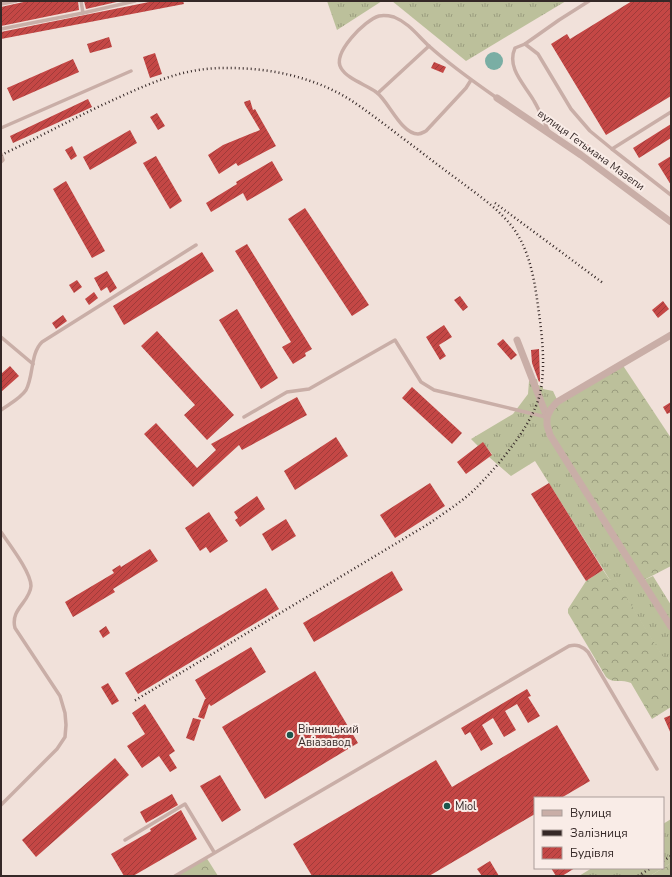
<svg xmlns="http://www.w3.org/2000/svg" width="672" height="877" font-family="'Nunito Sans',sans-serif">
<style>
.grass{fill:url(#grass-tufts)}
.forest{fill:url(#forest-crowns)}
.water{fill:#7aaea4}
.building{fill:url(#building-hatch)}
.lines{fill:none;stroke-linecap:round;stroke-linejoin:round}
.service{stroke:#c9aea7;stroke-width:3.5}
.minor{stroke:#c9aea7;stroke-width:7}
.rail{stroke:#352827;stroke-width:2.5;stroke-dasharray:1 3;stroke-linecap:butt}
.poi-dot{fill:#1d564d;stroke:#f9ece7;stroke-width:1.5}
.labels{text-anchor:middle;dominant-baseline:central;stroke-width:4;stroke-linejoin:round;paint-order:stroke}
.street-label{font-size:11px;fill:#352827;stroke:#f9ece7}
.poi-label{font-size:11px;fill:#352827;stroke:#f9ece7;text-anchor:start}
</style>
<defs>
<pattern id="grass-tufts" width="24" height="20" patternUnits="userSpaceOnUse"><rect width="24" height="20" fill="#bcc09b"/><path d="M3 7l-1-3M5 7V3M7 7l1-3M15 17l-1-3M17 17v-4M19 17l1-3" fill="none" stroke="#9a9c7e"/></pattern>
<pattern id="forest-crowns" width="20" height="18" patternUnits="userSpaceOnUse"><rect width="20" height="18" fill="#bcc09b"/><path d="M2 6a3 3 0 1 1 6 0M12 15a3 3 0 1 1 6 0" fill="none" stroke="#9a9c7e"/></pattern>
<pattern id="building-hatch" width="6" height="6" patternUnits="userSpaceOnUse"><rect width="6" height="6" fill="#c44745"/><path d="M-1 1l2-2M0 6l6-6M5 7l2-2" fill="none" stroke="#a03b3a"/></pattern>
</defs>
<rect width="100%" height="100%" fill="#f1e1da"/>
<g class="grass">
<path d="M327 1H382L337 30Z"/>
<path d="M392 1H566L466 61Z"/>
<path d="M537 379 538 385 543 387V389L553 391 642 581 653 576 671 605V657L665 661 614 578 610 580 535 461 511 476 489 457 492 454 483 443 478 446 471 439 513 414 528 394 529 381Z"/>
<path d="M671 819V863L650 876H579L592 868H663V824Z"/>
</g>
<g class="forest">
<path d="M622 364 671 438V566L642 581 550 435 546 421 551 409Z"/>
<path d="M603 570 610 580 614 577 665 660 671 657V707L652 719 631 683C623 679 612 684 606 677L568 613V609L586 581Z"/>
<path d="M206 857 218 876H175Z"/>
<path d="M671 863V876H650Z"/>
</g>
<circle class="water" cx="494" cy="61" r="9"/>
<g class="building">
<path d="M28 1H78L79 10 1 26V7Z"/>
<path d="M84 1H121L86 9Z"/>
<path d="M154 1H183L184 4 1 39V32Z"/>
<path d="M632 1H671V96L606 135 551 44 567 34 570 39Z"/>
<path d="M109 37 112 47 90 53 87 44Z"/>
<path d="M155 53 162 74 150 78 143 57Z"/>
<path d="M73 59 79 72 13 101 7 88Z"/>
<path d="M434 62 446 67 443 73 431 68Z"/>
<path d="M88 99 92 107 13 143 10 136Z"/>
<path d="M250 100 253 110 255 109 276 146 238 166 236 163 219 174 208 155 223 145 260 130 245 105 244 102Z"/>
<path d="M157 113 165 126 158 130 150 117Z"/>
<path d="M671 124V138L639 158 633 148Z"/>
<path d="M130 130 137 143 90 170 83 157Z"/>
<path d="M584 142 591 147 587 153 580 148Z"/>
<path d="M72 146 77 156 71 160 65 150Z"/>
<path d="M156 156 182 201 170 209 143 163Z"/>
<path d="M671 156V185L658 164Z"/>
<path d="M272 161 283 180 247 201 243 193 211 212 206 203 237 184 236 182Z"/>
<path d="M66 181 105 251 92 258 53 189Z"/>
<path d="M305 208 369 305 352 316 288 219Z"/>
<path d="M247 244 312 349 305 353 306 356 293 364 282 347 291 342 235 251Z"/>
<path d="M202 252 214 271 124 325 113 306Z"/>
<path d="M107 271 117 288 110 293 107 287 101 291 94 278Z"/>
<path d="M77 280 82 287 74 293 69 285Z"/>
<path d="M94 292 98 298 89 305 85 299Z"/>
<path d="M460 296 468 307 463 311 454 300Z"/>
<path d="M663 301 669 309 658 318 652 310Z"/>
<path d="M237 309 278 378 261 389 219 320Z"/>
<path d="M63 315 67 321 56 329 52 323Z"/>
<path d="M444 325 452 337 439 345 446 356 440 360 426 337Z"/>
<path d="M157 331 234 415 207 440 184 415 195 405 141 346Z"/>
<path d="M503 339 517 355 511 360 497 344Z"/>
<path d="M539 349 540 381 539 382 532 363 531 350Z"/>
<path d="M10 366 19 376 1 392V374Z"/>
<path d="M412 387 462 433 452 444 402 398Z"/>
<path d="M297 397 307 415 242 450 239 445 193 487 144 434 156 423 197 468 216 450 211 444Z"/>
<path d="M671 402V412L667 414 663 407Z"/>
<path d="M336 437 348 456 295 490 284 471Z"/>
<path d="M483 442 492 455 466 474 457 462Z"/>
<path d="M430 483 445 506 395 538 380 515Z"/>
<path d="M549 483 603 570 586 581 531 494Z"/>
<path d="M257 496 265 509 240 527 235 520 238 518 234 512Z"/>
<path d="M209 512 228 541 210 553 206 547 200 551 185 528Z"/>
<path d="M286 519 296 536 272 551 262 534Z"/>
<path d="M150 549 158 561 113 589 115 592 73 617 65 602 114 573 112 570 120 565 121 567Z"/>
<path d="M392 571 403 590 314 642 303 623Z"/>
<path d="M266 588 279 609 138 694 125 673Z"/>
<path d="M106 626 110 633 103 638 99 631Z"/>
<path d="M251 647 266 672 211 706 209 704 204 719 198 717 205 699H206L195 680Z"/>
<path d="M315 671 358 743 265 799 222 727Z"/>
<path d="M108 683 119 701 112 705 101 687Z"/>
<path d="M527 689 531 696 528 697 540 716 528 723 517 704 505 711 516 730 504 737 493 718 482 725 493 744 481 751 470 732 465 735 461 728Z"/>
<path d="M145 704 175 751 169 755 177 768 170 772 159 756 142 768 127 746 145 734 132 713Z"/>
<path d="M671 715V734L664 718Z"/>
<path d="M193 718 201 720 194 741 186 738Z"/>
<path d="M557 725 590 781 561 798H535V814L429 876H312L293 844 436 760 452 787Z"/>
<path d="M115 758 129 775 36 857 22 840Z"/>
<path d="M220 775 241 810 222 822 200 786Z"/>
<path d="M172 794 178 805 146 823 140 812Z"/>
<path d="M181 810 197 839 133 876H124L111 854 151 831 150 829Z"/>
<path d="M490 861 499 876H482L477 869Z"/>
<path d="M551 868H575L562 876H556Z"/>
</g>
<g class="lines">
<g class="service">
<path d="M81 1 83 13"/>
<path d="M1 4 16 1"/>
<path d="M1 29 83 13 135 1"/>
<path d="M525 44 559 20 589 1"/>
<path d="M471 80 466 88 426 131C424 132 421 134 418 134 401 134 388 100 376 92 367 85 347 79 341 68 332 53 365 20 379 16 384 15 390 16 394 17 409 23 418 36 429 46 450 65 474 82 497 98"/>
<path d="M378 93 429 46"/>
<path d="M1 128 131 71"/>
<path d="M549 132C544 122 540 111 534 101 525 85 506 68 515 48L525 44 538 54 571 109 590 131 612 149 671 195"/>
<path d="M612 149 671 112"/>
<path d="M1 154 3 160 1 162"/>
<path d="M1 337 33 364"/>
<path d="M1 410C9 404 20 399 26 390 34 375 30 354 42 342L196 245"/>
<path d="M244 417 287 392 309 389 395 340 421 382 434 390 546 417"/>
<path d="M1 532C9 544 31 572 31 586 30 602 10 609 15 628L60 696 65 713 66 725 65 737 57 749 1 805"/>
<path d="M125 840 185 804 214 852"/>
<path d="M175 876 569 646C577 644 582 646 588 652L657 769"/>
</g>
<g class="minor">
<path d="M497 98 581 155 671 222"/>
<path d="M517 340 547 417V425L550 435 671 627"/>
<path d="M547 417 551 409 557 402 671 335"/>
</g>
<g class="rail">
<path d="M1 155C42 136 81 114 122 96 157 80 189 67 229 68 270 68 313 77 349 99 372 114 394 132 416 148 431 160 446 171 461 182 478 195 496 207 510 224 529 247 534 277 538 306 542 335 546 365 540 394 532 426 498 466 475 489 462 502 445 512 430 523L134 701"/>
<path d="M495 203 603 283"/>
<path d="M663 861 671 856"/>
<path d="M638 876 651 868"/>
</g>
</g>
<g class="poi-dot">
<circle cx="290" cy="735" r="4"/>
<circle cx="447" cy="806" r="4"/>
</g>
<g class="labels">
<g class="street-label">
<text transform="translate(591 150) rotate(36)">вулиця Гетьмана Мазепи</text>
</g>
<g class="poi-label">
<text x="298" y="729">Вінницький<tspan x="298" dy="13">Авіазавод</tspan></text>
<text x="455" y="806">Miol</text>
</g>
</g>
<rect width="672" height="877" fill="none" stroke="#352827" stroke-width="4"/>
<rect x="534" y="797" width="130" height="72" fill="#f9ece7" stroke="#ab9e9a"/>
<rect x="542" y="810" width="20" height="6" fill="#c9aea7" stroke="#ab9e9a"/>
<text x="570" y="817" font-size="12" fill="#352827">Вулиця</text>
<rect x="542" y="830" width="20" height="6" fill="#352827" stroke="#ab9e9a"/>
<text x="570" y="837" font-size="12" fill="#352827">Залізниця</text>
<rect x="542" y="847" width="20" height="12" fill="url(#building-hatch)" stroke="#ab9e9a"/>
<text x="570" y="857" font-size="12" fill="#352827">Будівля</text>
</svg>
